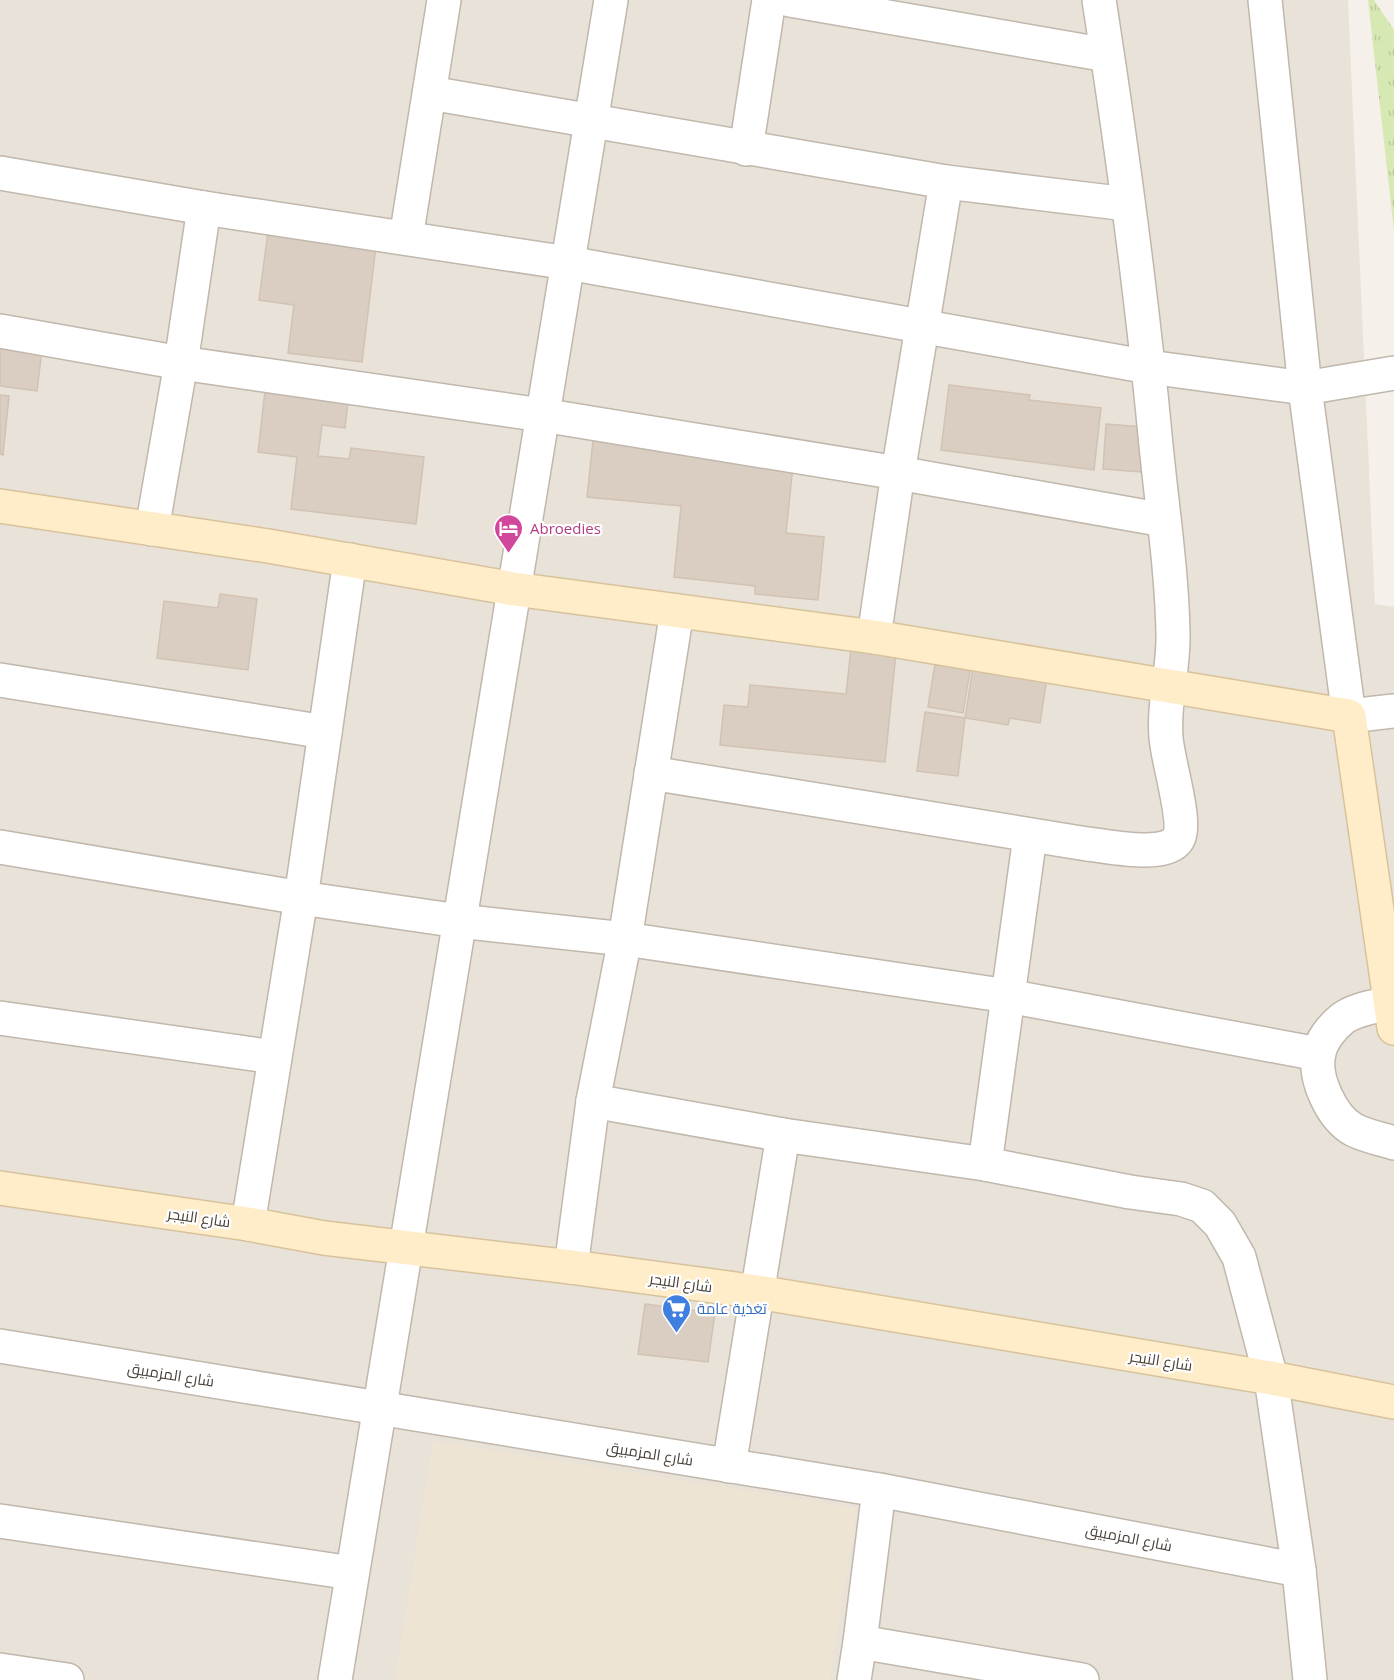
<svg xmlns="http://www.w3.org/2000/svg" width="1394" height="1680" font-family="'Open Sans',Cairo,sans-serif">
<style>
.residential{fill:#e9e2d8}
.education{fill:#eee4d4}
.grass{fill:url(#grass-tufts)}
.building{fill:#dacec2;stroke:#d2c2b2;stroke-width:1.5}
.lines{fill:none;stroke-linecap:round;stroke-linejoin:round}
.street-casing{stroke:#c1b7ac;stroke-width:36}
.secondary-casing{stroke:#d8c29c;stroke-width:36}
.street{stroke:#fff;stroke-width:33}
.secondary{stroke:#ffedca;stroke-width:33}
.labels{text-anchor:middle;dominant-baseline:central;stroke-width:4.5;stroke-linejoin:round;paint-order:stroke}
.hotel-label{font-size:15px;fill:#b23c85;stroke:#fff;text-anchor:start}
.street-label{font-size:15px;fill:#494138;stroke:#fff}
.shop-label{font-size:15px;fill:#366cbe;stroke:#fff;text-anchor:start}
</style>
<defs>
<pattern id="grass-tufts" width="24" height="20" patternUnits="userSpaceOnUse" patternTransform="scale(1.5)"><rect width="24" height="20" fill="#d7e9b3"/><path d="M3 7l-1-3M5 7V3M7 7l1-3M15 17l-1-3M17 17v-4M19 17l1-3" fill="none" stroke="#bac99b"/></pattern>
</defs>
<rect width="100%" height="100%" fill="#f5f1ea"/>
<path class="residential" d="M0 0H1348L1375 604 1394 607V1680H0Z"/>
<path class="education" d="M433 1441 857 1508 830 1680H395Z"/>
<path class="grass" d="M1368 0H1374L1394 30V231Z"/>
<g class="building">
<path d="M268 232 376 246 362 362 288 353 294 305 259 300Z"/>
<path d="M0 343 42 349 37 391 0 386Z"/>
<path d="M266 382 349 392 345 428 322 425 318 456 349 459 351 448 424 457 416 524 291 509 297 457 258 452Z"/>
<path d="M949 385 1030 395 1029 400 1101 408 1094 470 941 450Z"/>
<path d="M0 395 9 396 3 455 0 454Z"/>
<path d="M1106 424 1144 427 1141 472 1103 469Z"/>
<path d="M594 431 793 465 786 533 824 537 818 600 755 594V586L674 577 681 506 587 497Z"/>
<path d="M220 594 257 599 248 670 157 658 164 601 218 608Z"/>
<path d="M852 639 897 643 885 762 720 745 724 705 748 707 750 685 846 694Z"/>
<path d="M974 661 1048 672 1040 723 1010 718 1008 725 965 718Z"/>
<path d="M935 664 970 671 963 713 928 707Z"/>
<path d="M925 712 965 718 958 776 917 771Z"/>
<path d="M645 1304 715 1313 708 1362 638 1354Z"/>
</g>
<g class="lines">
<defs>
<g id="street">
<path d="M790 0 1107 55"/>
<path d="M1265 0 1305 388 1349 716 1394 711"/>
<path d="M430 93 946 182 1127 204"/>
<path d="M746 149 769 0"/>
<path d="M0 173 204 208 568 263 1149 367 1305 388 1394 373"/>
<path d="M406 238 444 0"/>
<path d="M0 331 181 363 542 415 898 473 1164 520"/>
<path d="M152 529 181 363 204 208"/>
<path d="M874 637 898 473 946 182"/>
<path d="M0 680 325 732"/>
<path d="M651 773 1087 844C1108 846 1166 859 1178 839 1188 823 1167 759 1166 737 1163 704 1174 668 1173 634 1172 572 1162 507 1156 445 1142 297 1122 148 1099 0"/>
<path d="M0 847 301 898 459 921 625 939 1008 996 1318 1054"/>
<path d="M1390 1003C1374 1007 1355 1009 1342 1019 1332 1027 1321 1041 1319 1053 1313 1078 1332 1118 1354 1130 1366 1136 1381 1139 1394 1143"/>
<path d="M0 1018 274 1057"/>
<path d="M593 1101 783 1135 985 1164 1130 1192 1181 1199 1202 1206 1220 1224 1239 1257 1271 1378 1299 1570 1310 1680"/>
<path d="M985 1164 1030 836"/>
<path d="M248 1224 301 898 350 560"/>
<path d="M571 1267 593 1101 625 939 677 611"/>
<path d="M0 1346 879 1490 1299 1570"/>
<path d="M729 1466 783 1135"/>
<path d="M0 1521 352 1573"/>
<path d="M860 1642 1082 1680"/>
<path d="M0 1670 67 1680"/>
<path d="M335 1680 611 0"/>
<path d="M854 1680 860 1642 879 1490"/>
</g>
<g id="secondary">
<path d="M0 506 268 546 514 589 874 637 1349 716 1394 1028"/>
<path d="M0 1188 248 1224 324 1238 571 1267 758 1292 1271 1378 1394 1402"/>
</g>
</defs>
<use href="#street" class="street-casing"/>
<use href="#secondary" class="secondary-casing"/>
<use href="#street" class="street"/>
<use href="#secondary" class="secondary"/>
</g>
<defs>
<symbol id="hotel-pin" viewBox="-11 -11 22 30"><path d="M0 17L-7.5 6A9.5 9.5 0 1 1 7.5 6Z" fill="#d1479c" stroke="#fff"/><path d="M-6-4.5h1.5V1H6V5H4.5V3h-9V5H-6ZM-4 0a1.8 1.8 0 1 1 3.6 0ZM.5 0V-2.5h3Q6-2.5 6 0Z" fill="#fff"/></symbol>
<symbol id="supermarket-pin" viewBox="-11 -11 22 30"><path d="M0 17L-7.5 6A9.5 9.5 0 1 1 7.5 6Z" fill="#3f7fe0" stroke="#fff"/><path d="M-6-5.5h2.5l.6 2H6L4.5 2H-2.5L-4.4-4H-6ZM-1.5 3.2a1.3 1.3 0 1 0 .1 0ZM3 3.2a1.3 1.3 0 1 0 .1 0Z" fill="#fff"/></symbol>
</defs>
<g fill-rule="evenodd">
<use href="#hotel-pin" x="492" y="512" width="33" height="45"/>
<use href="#supermarket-pin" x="660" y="1292" width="33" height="45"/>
</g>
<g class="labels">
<g class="hotel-label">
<text x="530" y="528">Abroedies</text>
</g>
<g class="street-label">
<text transform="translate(199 1217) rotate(8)">شارع النيجر</text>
<text transform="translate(681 1282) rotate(8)">شارع النيجر</text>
<text transform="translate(1161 1360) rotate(9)">شارع النيجر</text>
<text transform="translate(171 1374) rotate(9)">شارع المزمبيق</text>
<text transform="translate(650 1453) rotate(9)">شارع المزمبيق</text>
<text transform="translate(1129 1537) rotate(11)">شارع المزمبيق</text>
</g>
<g class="shop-label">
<text x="697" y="1308">تغذية عامة</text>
</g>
</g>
</svg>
